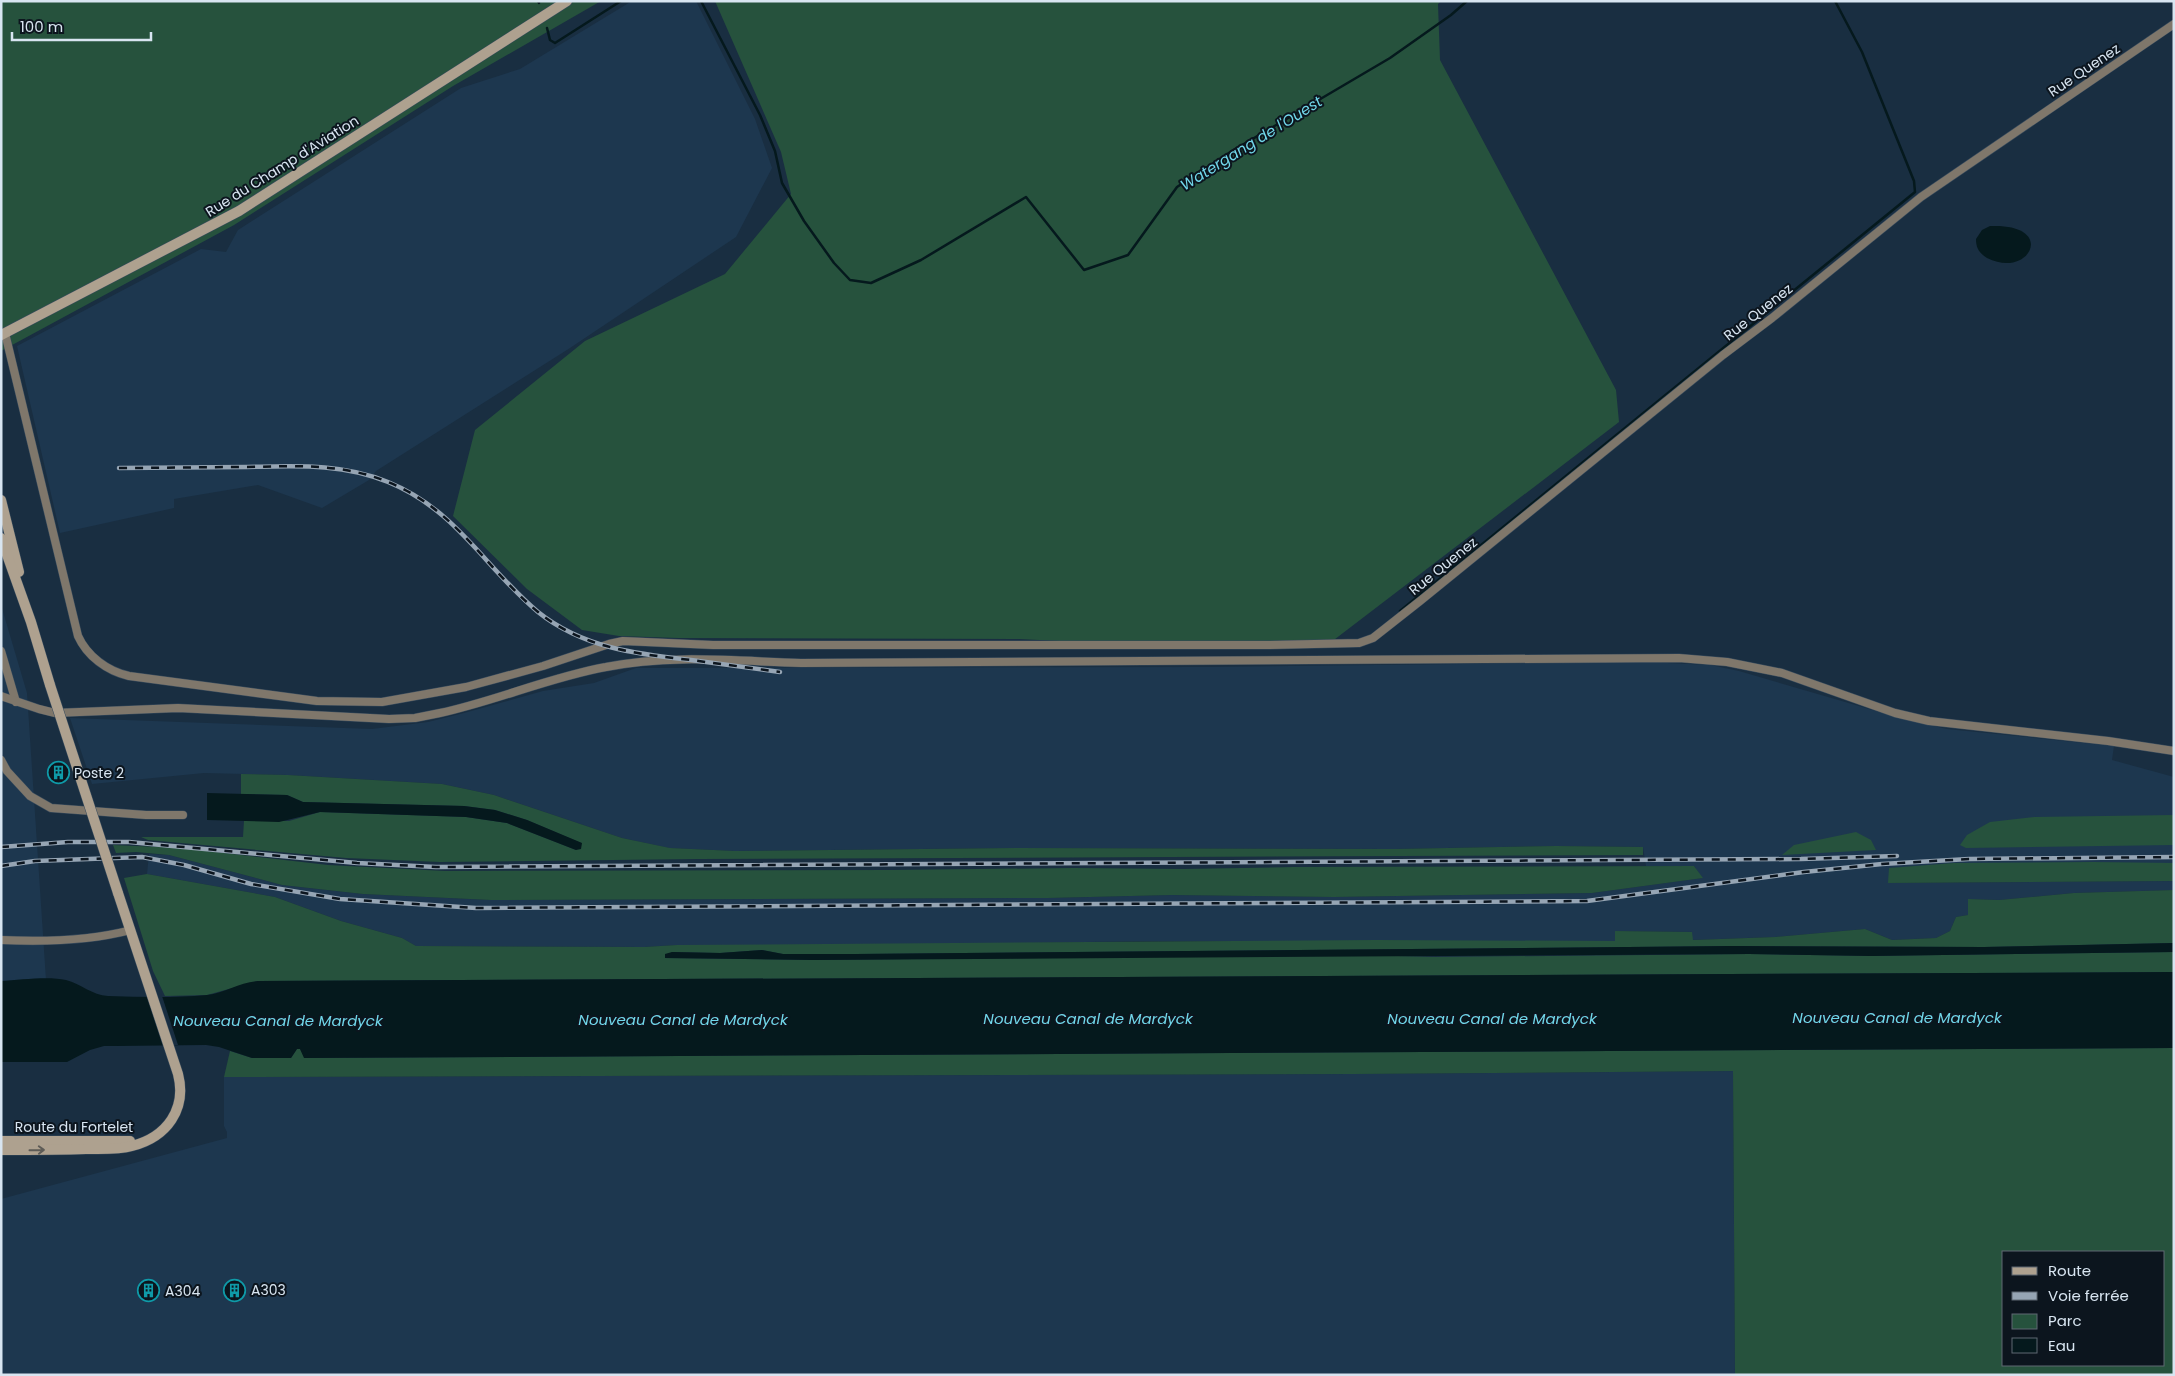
<svg xmlns="http://www.w3.org/2000/svg" width="2175" height="1376" font-family="Poppins,sans-serif">
<style>
.built{fill:#1d374f}
.green{fill:#26523d;fill-rule:evenodd}
.water{fill:#05191d}
.pier{fill:#192e41}
.lines{fill:none;stroke-linecap:round;stroke-linejoin:round}
.stream{stroke:#05191d;stroke-width:2.5}
.street-casing{stroke:#384b5d;stroke-width:9}
.secondary-casing{stroke:#384b5d;stroke-width:11}
.street{stroke:#7f776b;stroke-width:8}
.secondary{stroke:#aea18f;stroke-width:10}
.rail-casing{stroke:#96a5b4;stroke-width:4.5}
.rail{stroke:#0c151e;stroke-width:2.5;stroke-dasharray:8;stroke-linecap:butt}
.secondary-bridge-casing{stroke:#384b5d;stroke-width:11;stroke-linecap:butt}
.secondary-bridge{stroke:#aea18f;stroke-width:10}
.oneway{stroke:#5d5b56}
.labels{text-anchor:middle;dominant-baseline:central;stroke-width:4;stroke-linejoin:round;paint-order:stroke}
.street-label{font-size:14px;fill:#d8e5f1;stroke:#0c151e}
.poi-label{font-size:14px;fill:#d8e5f1;stroke:#0c151e;text-anchor:start}
.water-label{font-size:15px;font-style:italic;fill:#71d7ea;stroke:#0c151e}
</style>
<rect width="100%" height="100%" fill="#192e41"/>
<g class="built">
<path d="M632 1H696L755 119 772 168 736 237 570 348 376 471 369 480 322 508 258 485 174 499V508L60 533 17 346 201 249 226 252 238 230 461 88 520 69Z"/>
<path d="M1 605 27 693 46 980 1 981Z"/>
<path d="M1646 662 1710 665 1739 671 1907 720 1947 729 2114 746 2112 760 2174 777V863H1953L1888 883 2174 881V890L2074 893 1999 900 1968 899V915L1956 917 1950 931 1936 938 1892 940 1865 929 1775 937 1692 940V932L1616 931 1615 941H1141L923 945H677L644 947 416 946 402 938 341 921 275 897 147 874 149 854 169 855 282 885 363 894 491 900 1048 898 1172 895 1334 897 1592 893 1702 878 1694 866H1646L1643 847 1556 846 1395 849 1014 848 735 851 669 848 622 838 494 795 442 784 288 775 204 773 92 784 70 718 372 729 428 722 464 713 543 691 594 683 636 668 1209 667Z"/>
<path d="M1733 1071 1735 1375H1V1199L227 1138V1132L224 1126V1077L1355 1074Z"/>
</g>
<g class="green">
<path d="M1 1H601L453 86 234 225 1 351Z"/>
<path d="M715 1H1441L1438 4 1440 60 1616 390 1619 422 1326 646 1180 647 1019 639 678 638 619 636 582 630 527 589 453 516 475 430 585 341 725 274 791 194 781 152Z"/>
<path d="M241 774 288 775 442 784 494 795 622 838 670 848 735 851 1014 848 1395 849 1556 846 1643 847V855L698 859 440 862 346 858 148 840 141 837H243L244 821H289L320 812 466 817 507 823 576 850 581 843 527 820 495 810 464 806 303 802 287 795 241 794Z"/>
<path d="M2174 815V845L1966 848 1960 845 1967 835 1990 822 2034 817Z"/>
<path d="M1856 832 1871 840 1876 850 1782 855 1794 845Z"/>
<path d="M113 845 181 848 328 865 445 871 892 870 1074 868 1183 869 1294 867 1694 866 1703 878 1592 893 1334 897 1172 895 1048 898 491 900 363 894 282 885 169 855 136 852 116 853Z"/>
<path d="M2093 862 2174 863V881L1888 883 1889 868 1954 863Z"/>
<path d="M147 874 275 897 341 921 402 938 416 946 644 947 677 945 1376 940 1615 941V931L1692 932 1693 940 1775 937 1865 929 1892 940 1936 938 1950 931 1956 917 1968 915V899L1999 900 2074 893 2174 890V943L1984 947 1732 946 856 954H783L762 950 720 953 672 952 665 958 812 960 1361 955 1434 957 1749 954 1871 956 2174 952V972L258 981 207 995 165 996 153 971 124 878Z"/>
<path d="M2174 1048V1375H1735L1733 1071 1355 1074 224 1077 230 1051 252 1058H291L297 1049H300L305 1058ZM2004 1252H2164V1365H2004Z"/>
</g>
<g class="water">
<path d="M1990 226C2058 223 2030 280 1987 258 1979 253 1976 248 1976 239L1982 230Z"/>
<path d="M207 793 287 795 303 802 464 806 495 810 527 820 582 843 581 849 576 850 507 823 466 817 320 812 279 822 207 820Z"/>
<path d="M2174 943V952L1871 956 1749 954 812 960 665 958V954L672 952 720 953 762 950 783 954H856L1732 946 1984 947Z"/>
<path d="M2174 972V1048L304 1058 300 1049H297L291 1058H252L219 1047 206 1045 117 1046H104L90 1050 67 1062H1V981C20 980 48 976 66 980 81 984 92 995 108 996 141 997 175 998 207 995 225 993 240 982 258 981Z"/>
</g>
<path class="pier" d="M146 993H161L178 1045 163 1046Z"/>
<g class="lines">
<g class="stream">
<path d="M538 1 539 3"/>
<path d="M701 1 760 115 775 151 782 183 804 221 834 263 850 280 871 283 921 260 1026 197 1084 270 1128 255 1177 187 1232 151 1390 58 1451 15 1467 1"/>
<path d="M547 28 550 40 555 43 621 1"/>
<path d="M1400 611 1915 192 1914 181 1862 52 1835 1"/>
</g>
<defs>
<g id="street">
<path d="M5 333 78 636C87 656 107 671 129 676L317 701 382 702 466 687 543 666 609 644 623 641 713 645H1270L1359 643 1373 638 1420 601 1723 355 1772 318 1921 197 2174 24"/>
<path d="M1 651 16 702"/>
<path d="M1 696 39 709 55 713 178 708 389 719 415 718 440 713C496 701 550 677 606 667 670 654 736 661 801 663L1679 658 1727 662 1782 673 1895 713 1929 721 2108 741 2174 751"/>
<path d="M1 760 7 771 30 796 51 808 146 815H183"/>
<path d="M1 940C44 942 89 941 131 930"/>
</g>
<g id="secondary">
<path d="M1 335 239 211 567 1"/>
<path d="M1 500 19 572"/>
<path d="M1 538 31 622 50 685"/>
<path d="M1 1141H130"/>
<path d="M1 1150C30 1150 58 1150 86 1149 101 1149 118 1150 132 1146 167 1137 187 1109 178 1074L118 893"/>
</g>
</defs>
<use href="#street" class="street-casing"/>
<use href="#secondary" class="secondary-casing"/>
<use href="#street" class="street"/>
<use href="#secondary" class="secondary"/>
<defs>
<g id="rail">
<path d="M119 468C162 468 204 467 247 467 296 466 342 463 388 482 457 510 485 568 538 612 583 648 636 654 691 660 721 664 751 668 780 672"/>
<path d="M1 847 68 842H129L357 863 436 867 1801 859 1897 856"/>
<path d="M1 866 35 861 142 857 184 865 251 884 340 899 476 908 1587 901 1804 872 1882 864 1969 859 2174 857"/>
</g>
</defs>
<use href="#rail" class="rail-casing"/>
<use href="#rail" class="rail"/>
<defs>
<path id="secondary-bridge" d="M50 685 118 893"/>
</defs>
<use href="#secondary-bridge" class="secondary-bridge-casing"/>
<use href="#secondary-bridge" class="secondary-bridge"/>
</g>
<defs><path id="oneway-shaft" d="M-6 0H5M1.5-3L5.5 0L1.5 3" fill="none" stroke-width="1.6" stroke-linecap="round" stroke-linejoin="round" transform="scale(1.25)"/></defs>
<use class="oneway" href="#oneway-shaft" transform="translate(37 1150) rotate(-1)"/>
<defs>
<symbol id="building-ring" viewBox="-11 -11 22 22"><circle r="9.5" fill="#0c151e" stroke="#0f9aa8" stroke-width="1.5"/><path d="M-4-6H4V6H1V3H-1V6H-4ZM-2.5-4.3h1.7v1.8h-1.7ZM.8-4.3h1.7v1.8H.8ZM-2.5-1h1.7V.8h-1.7ZM.8-1h1.7V.8H.8Z" fill="#0f9aa8"/></symbol>
</defs>
<g fill-rule="evenodd">
<use href="#building-ring" x="46" y="760" width="25" height="25"/>
<use href="#building-ring" x="222" y="1278" width="25" height="25"/>
<use href="#building-ring" x="136" y="1278" width="25" height="25"/>
</g>
<g class="labels">
<g class="street-label">
<text transform="translate(2084 70) rotate(-34)">Rue Quenez</text>
<text transform="translate(282 166) rotate(-32)">Rue du Champ d'Aviation</text>
<text transform="translate(1758 312) rotate(-38)">Rue Quenez</text>
<text transform="translate(1443 566) rotate(-39)">Rue Quenez</text>
<text x="74" y="1127">Route du Fortelet</text>
</g>
<g class="poi-label">
<text x="74" y="773">Poste 2</text>
<text x="251" y="1290">A303</text>
<text x="165" y="1291">A304</text>
</g>
<g class="water-label">
<text transform="translate(1251 143) rotate(-32)">Watergang de l'Ouest</text>
<text x="1897" y="1017">Nouveau Canal de Mardyck</text>
<text x="1088" y="1018">Nouveau Canal de Mardyck</text>
<text x="1492" y="1018">Nouveau Canal de Mardyck</text>
<text x="683" y="1019">Nouveau Canal de Mardyck</text>
<text x="278" y="1020">Nouveau Canal de Mardyck</text>
</g>
</g>
<rect width="2175" height="1376" fill="none" stroke="#d8e5f1" stroke-width="5"/>
<rect x="2002" y="1251" width="162" height="115" fill="#0c151e" stroke="#5e6872"/>
<rect x="2012" y="1267" width="25" height="8" fill="#aea18f" stroke="#5e6872"/>
<text x="2048" y="1276" font-size="15" fill="#d8e5f1">Route</text>
<rect x="2012" y="1292" width="25" height="8" fill="#96a5b4" stroke="#5e6872"/>
<text x="2048" y="1301" font-size="15" fill="#d8e5f1">Voie ferrée</text>
<rect x="2012" y="1314" width="25" height="15" fill="#26523d" stroke="#5e6872"/>
<text x="2048" y="1326" font-size="15" fill="#d8e5f1">Parc</text>
<rect x="2012" y="1338" width="25" height="15" fill="#05191d" stroke="#5e6872"/>
<text x="2048" y="1351" font-size="15" fill="#d8e5f1">Eau</text>
<path d="M12 32v8h139v-8" fill="none" stroke="#d8e5f1" stroke-width="2.5"/>
<text x="20" y="32" font-size="15" fill="#d8e5f1" stroke="#0c151e" stroke-width="4" paint-order="stroke">100 m</text>
</svg>
